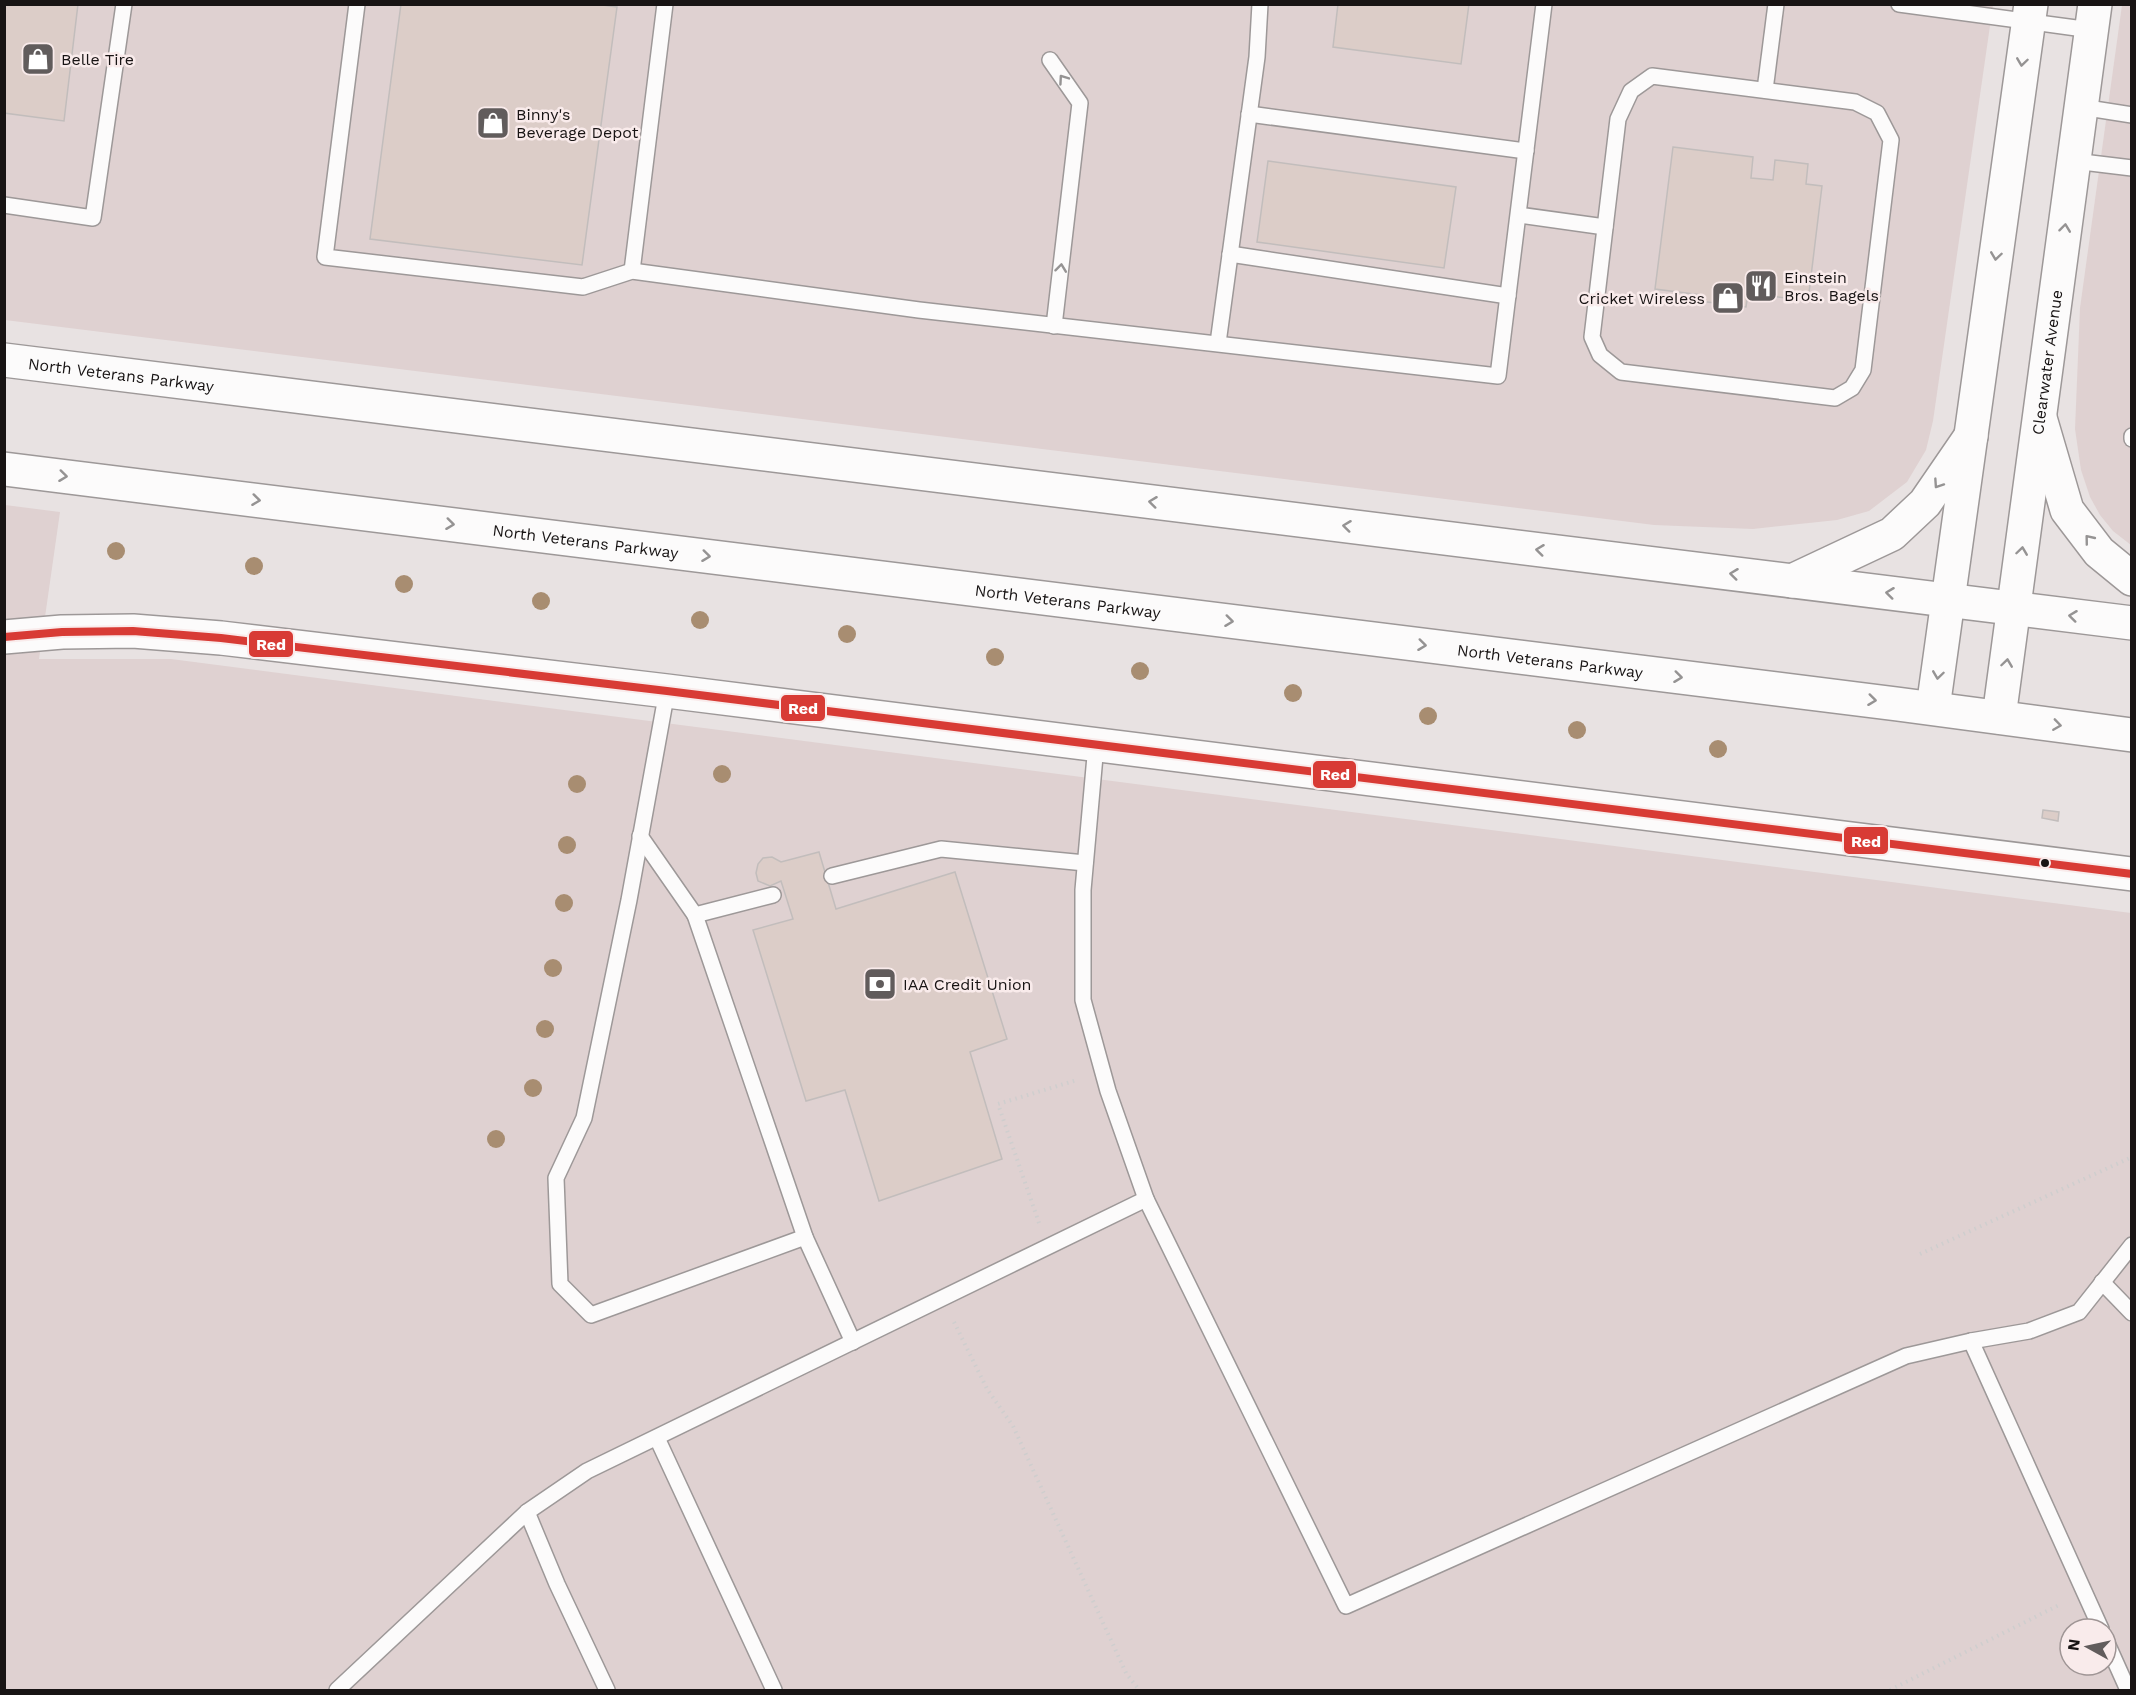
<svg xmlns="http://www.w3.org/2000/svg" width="2136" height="1695" font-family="'Work Sans',sans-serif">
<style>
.built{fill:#dfd1d1;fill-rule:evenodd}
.building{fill:#dccdc8;stroke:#c2bdbc;stroke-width:1.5}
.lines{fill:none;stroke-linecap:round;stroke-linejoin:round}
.lane-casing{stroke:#9d9898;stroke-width:18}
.secondary-casing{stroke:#9d9898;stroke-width:36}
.highway-casing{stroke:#9d9898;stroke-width:36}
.path{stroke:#cfcece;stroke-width:4;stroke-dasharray:1.5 4.5;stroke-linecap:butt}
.lane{stroke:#fcfbfb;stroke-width:15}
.secondary{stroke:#fcfbfb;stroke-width:33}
.highway{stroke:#fcfbfb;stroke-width:33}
.bus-1-casing{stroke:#f9ebeb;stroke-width:12}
.bus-1{stroke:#d83b35;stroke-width:8}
.tree{fill:#a88d71}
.oneway{stroke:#959393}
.bus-dot{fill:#181414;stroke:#f9ebeb;stroke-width:2}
.labels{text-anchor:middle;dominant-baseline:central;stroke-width:5;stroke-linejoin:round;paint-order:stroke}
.poi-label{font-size:16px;fill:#181414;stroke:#f9ebeb;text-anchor:start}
.street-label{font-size:16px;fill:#181414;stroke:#f9ebeb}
.line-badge{stroke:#f9ebeb;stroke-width:2}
.badge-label{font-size:16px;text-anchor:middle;font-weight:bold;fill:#fff}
</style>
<rect width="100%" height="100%" fill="#e8e2e2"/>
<g class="built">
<path d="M5 5H1993L1933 421 1926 450 1907 482 1869 511 1837 520 1753 529 1654 525 5 320Z"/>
<path d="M2122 5H2131V545L2113 531 2100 515 2090 497 2081 470 2075 429 2080 308Z"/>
<path d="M5 505 60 512 39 659H171L2131 913V1690H5ZM2070 1629H2106V1665H2070Z"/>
</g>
<g class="building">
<path d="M4 4H78L64 121 4 113Z"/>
<path d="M401 4H595L617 7 582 265 370 239Z"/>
<path d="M1338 4H1469L1461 64 1333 47Z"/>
<path d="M1673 147 1753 157 1751 178 1773 180 1775 160 1808 164 1806 184 1822 186 1808 301 1748 293 1746 307 1700 301 1701 295 1655 289Z"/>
<path d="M1268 161 1456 187 1444 268 1257 242Z"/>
<path d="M2043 810 2059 812 2058 821 2042 818Z"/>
<path d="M819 852 836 909 955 872 1007 1039 970 1052 1002 1159 879 1201 845 1090 806 1101 753 930 793 919 781 881 770 886 758 881 756 873 758 864 763 858 772 857 781 862Z"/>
</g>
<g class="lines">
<defs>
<g id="lane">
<path d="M357 4 325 257 583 287 632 271 919 310 1498 376 1544 4"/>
<path d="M1899 4 2091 30"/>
<path d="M1050 60 1080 103 1054 326"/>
<path d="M1652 76 1855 102 1877 113 1891 140 1863 370 1852 388 1835 398 1621 372 1600 355 1592 337 1618 119 1631 91Z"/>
<path d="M1765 90 1776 4"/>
<path d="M2081 107 2132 115"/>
<path d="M1249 114 1526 151"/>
<path d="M2074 161 2132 168"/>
<path d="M4 205 93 218 124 4"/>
<path d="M1519 215 1605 227"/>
<path d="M1230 254 1508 296"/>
<path d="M632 271 665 4"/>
<path d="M1218 343 1257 57 1260 4"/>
<path d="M2132 436V439"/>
<path d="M667 691 629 900 584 1118 556 1178 560 1284 591 1315 805 1237 853 1342"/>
<path d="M1096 745 1083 890V1000L1108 1091 1146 1199 1346 1606 1906 1356 1971 1341 2029 1331 2079 1312 2132 1245"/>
<path d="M640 836 695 915 773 895"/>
<path d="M832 876 941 849 1085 863"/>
<path d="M695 915 805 1237"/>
<path d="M2102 1282 2132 1313"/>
<path d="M1971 1341 2101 1629"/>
<path d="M657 1438 774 1690"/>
<path d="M527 1512 557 1584 607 1690"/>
<path d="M2106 1641 2128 1690"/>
<path d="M337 1690 527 1512 587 1471 1146 1199"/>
</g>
<g id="secondary">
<path d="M4 637 62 632 133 631 221 638 667 691 2132 874"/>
<path d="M1933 708 2031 4"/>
<path id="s1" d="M1999 717 2095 4"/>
</g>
<g id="highway">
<path id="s2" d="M4 360 2132 623"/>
<path d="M2040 418 2067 510 2099 552 2132 579"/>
<path id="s3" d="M4 469 1897 704 2132 735"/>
<path d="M1792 581 1892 534 1925 503 1971 436"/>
</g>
</defs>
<use href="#lane" class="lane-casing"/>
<use href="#secondary" class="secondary-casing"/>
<use href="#highway" class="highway-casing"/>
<g class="path">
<path d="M1039 1223 998 1104 1077 1080"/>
<path d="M1920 1254 2132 1157"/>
<path d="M954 1322 987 1389 1013 1426 1126 1673 1139 1690"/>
<path d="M1890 1690 2061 1604"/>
</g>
<use href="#lane" class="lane"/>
<use href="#secondary" class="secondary"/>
<use href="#highway" class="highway"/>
<defs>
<path id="bus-1" d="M4 637 62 632 133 631 221 638 667 691 2132 874"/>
</defs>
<use href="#bus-1" class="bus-1-casing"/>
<use href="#bus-1" class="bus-1"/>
</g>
<g class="tree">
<circle cx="116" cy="551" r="9"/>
<circle cx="254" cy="566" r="9"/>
<circle cx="404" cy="584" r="9"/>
<circle cx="541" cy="601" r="9"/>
<circle cx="700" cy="620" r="9"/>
<circle cx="847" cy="634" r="9"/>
<circle cx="995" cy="657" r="9"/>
<circle cx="1140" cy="671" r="9"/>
<circle cx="1293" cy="693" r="9"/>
<circle cx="1428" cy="716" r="9"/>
<circle cx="1577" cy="730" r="9"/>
<circle cx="1718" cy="749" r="9"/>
<circle cx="722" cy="774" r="9"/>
<circle cx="577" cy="784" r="9"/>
<circle cx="567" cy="845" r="9"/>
<circle cx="564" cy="903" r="9"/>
<circle cx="553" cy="968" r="9"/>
<circle cx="545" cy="1029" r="9"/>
<circle cx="533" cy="1088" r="9"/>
<circle cx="496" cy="1139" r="9"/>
</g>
<defs><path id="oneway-chevron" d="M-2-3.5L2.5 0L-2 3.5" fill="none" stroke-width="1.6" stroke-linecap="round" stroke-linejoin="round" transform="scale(1.5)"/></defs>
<g class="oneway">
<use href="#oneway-chevron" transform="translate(2022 62) rotate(98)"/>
<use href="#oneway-chevron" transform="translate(1063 79) rotate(-125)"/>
<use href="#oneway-chevron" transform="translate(2065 228) rotate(-83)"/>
<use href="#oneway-chevron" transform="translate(1996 256) rotate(98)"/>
<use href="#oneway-chevron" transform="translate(1061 268) rotate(-83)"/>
<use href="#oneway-chevron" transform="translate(63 476) rotate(7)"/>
<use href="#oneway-chevron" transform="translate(1938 484) rotate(124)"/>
<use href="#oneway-chevron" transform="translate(256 500) rotate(7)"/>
<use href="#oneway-chevron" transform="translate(1153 502) rotate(-173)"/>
<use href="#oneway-chevron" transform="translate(450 524) rotate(7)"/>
<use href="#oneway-chevron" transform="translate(1347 526) rotate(-173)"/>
<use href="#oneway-chevron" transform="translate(2089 539) rotate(-129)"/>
<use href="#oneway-chevron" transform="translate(1540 550) rotate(-173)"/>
<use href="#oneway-chevron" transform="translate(2022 551) rotate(-82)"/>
<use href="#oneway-chevron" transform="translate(706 556) rotate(7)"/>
<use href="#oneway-chevron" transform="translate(1734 574) rotate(-173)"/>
<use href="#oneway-chevron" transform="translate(1890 593) rotate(-173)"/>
<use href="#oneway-chevron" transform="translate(2073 616) rotate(-173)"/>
<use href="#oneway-chevron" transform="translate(1229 621) rotate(7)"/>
<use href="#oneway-chevron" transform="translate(1422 645) rotate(7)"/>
<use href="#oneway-chevron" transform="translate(2007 663) rotate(-82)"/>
<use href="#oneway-chevron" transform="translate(1938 675) rotate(98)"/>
<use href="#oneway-chevron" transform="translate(1678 677) rotate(7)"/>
<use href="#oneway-chevron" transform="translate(1872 700) rotate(7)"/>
<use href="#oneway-chevron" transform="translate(2057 725) rotate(8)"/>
</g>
<defs>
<symbol id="shop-square" viewBox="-11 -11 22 22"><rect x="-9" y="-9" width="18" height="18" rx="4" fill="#615c5c" stroke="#f9ebeb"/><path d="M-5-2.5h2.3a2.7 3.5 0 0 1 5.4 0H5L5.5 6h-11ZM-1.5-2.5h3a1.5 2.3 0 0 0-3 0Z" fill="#fff"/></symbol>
<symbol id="restaurant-square" viewBox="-11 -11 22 22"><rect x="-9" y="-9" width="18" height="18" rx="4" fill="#615c5c" stroke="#f9ebeb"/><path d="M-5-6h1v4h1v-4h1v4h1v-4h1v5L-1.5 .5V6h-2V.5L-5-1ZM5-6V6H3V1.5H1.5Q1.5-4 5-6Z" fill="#fff"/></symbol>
<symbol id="bank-square" viewBox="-11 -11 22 22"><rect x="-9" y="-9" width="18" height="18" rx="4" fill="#615c5c" stroke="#f9ebeb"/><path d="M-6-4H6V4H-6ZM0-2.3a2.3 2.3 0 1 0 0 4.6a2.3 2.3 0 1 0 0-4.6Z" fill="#fff"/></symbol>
</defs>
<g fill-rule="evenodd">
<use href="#shop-square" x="19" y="40" width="38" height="38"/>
<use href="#shop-square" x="474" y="104" width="38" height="38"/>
<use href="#restaurant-square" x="1742" y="267" width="38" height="38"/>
<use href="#shop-square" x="1709" y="279" width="38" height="38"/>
<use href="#bank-square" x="861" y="965" width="38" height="38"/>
</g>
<circle class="bus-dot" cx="2045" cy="863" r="5"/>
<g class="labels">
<g class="poi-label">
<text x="61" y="59">Belle Tire</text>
<text x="516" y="114">Binny's<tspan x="516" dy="18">Beverage Depot</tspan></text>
<text x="1784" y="277">Einstein<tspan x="1784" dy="18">Bros. Bagels</tspan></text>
<text x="1705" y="298" text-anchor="end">Cricket Wireless</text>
<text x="903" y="984">IAA Credit Union</text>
</g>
<g class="street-label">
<text stroke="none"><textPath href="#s1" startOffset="358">Clearwater Avenue</textPath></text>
<text stroke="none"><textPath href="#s2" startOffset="118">North Veterans Parkway</textPath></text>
<text stroke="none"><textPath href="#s3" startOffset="586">North Veterans Parkway</textPath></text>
<text stroke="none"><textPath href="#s3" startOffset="1072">North Veterans Parkway</textPath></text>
<text stroke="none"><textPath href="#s3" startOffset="1558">North Veterans Parkway</textPath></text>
</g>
</g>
<g class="line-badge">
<rect x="248" y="630" width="46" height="28" rx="6" fill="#d83b35"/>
<rect x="780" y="694" width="46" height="28" rx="6" fill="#d83b35"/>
<rect x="1312" y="760" width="45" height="29" rx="6" fill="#d83b35"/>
<rect x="1843" y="826" width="46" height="29" rx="6" fill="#d83b35"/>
</g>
<g class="badge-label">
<text x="271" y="650">Red</text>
<text x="803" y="714">Red</text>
<text x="1335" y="780">Red</text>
<text x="1866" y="847">Red</text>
</g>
<rect width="2136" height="1695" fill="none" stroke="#181414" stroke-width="12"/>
<g transform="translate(2088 1647) rotate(278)"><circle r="28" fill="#f9ebeb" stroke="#9f9595" stroke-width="1.5"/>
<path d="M0-4.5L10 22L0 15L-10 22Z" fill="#615c5c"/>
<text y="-9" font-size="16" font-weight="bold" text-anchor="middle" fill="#181414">N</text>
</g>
</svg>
